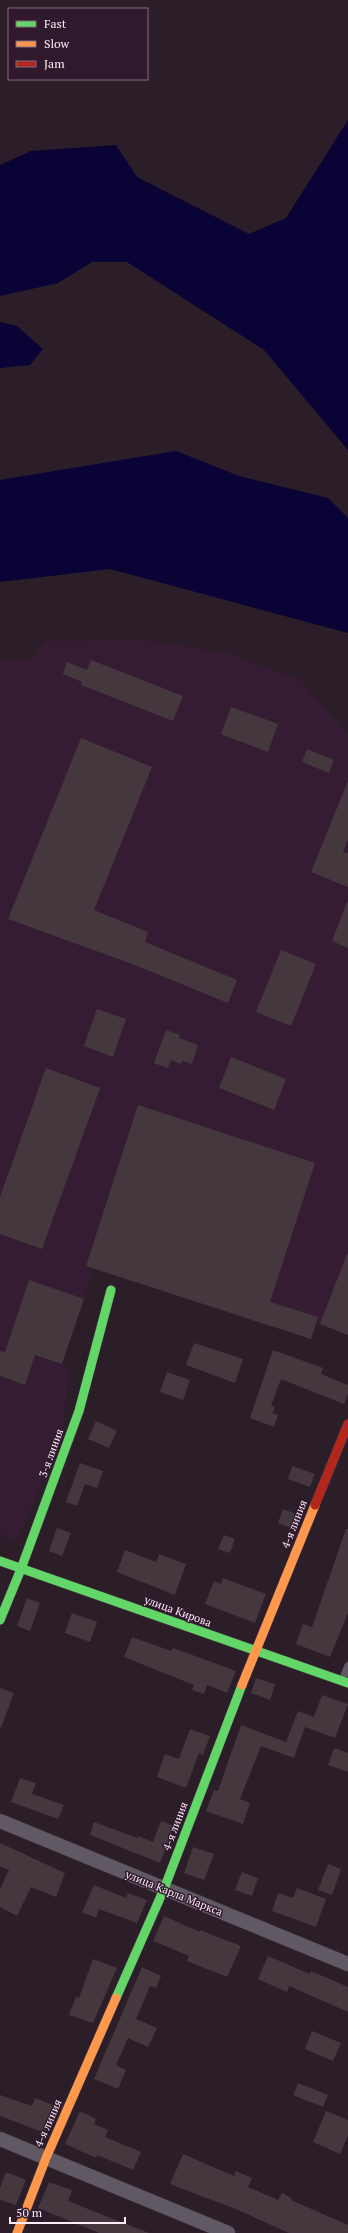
<svg xmlns="http://www.w3.org/2000/svg" width="348" height="2233" font-family="'PT Serif',serif">
<style>
.built{fill:#361c32}
.water{fill:#090336}
.building{fill:#44383e}
.lines{fill:none;stroke-linecap:round;stroke-linejoin:round}
.lane-casing{stroke:#483c44;stroke-width:8}
.street-casing{stroke:#483c44;stroke-width:15}
.fast-casing{stroke:#483c44;stroke-width:10}
.slow-casing{stroke:#483c44;stroke-width:10}
.jam-casing{stroke:#483c44;stroke-width:10}
.lane{stroke:#605964;stroke-width:7}
.street{stroke:#605964;stroke-width:14}
.fast{stroke:#63d668;stroke-width:9}
.slow{stroke:#ff974d;stroke-width:9}
.jam{stroke:#b3261e;stroke-width:9}
.labels{text-anchor:middle;dominant-baseline:central;stroke-width:3;stroke-linejoin:round;paint-order:stroke}
.street-label{font-size:11px;fill:#fdecf9;stroke:#30192c}
</style>
<rect width="100%" height="100%" fill="#2b1e28"/>
<path class="built" d="M144 640 227 653 300 680 348 735V1335L316 1322 311 1339 94 1268 62 1364 68 1367 64 1425 18 1541 0 1534V660H30L47 641Z"/>
<g class="water">
<path d="M348 120V450L264 350 127 262H92L58 283 0 296V165L31 151 116 145 137 177 249 234 286 218Z"/>
<path d="M0 322 17 326 43 349 30 365 0 368Z"/>
<path d="M176 451 239 476 328 498 348 518V633L110 569 0 582V480Z"/>
</g>
<g class="building">
<path d="M91 660 183 696 173 721 81 685 82 682 63 674 67 662 87 670Z"/>
<path d="M231 707 278 724 268 752 221 734Z"/>
<path d="M81 738 152 767 94 910 148 932 145 942 237 980 228 1003 135 965 8 919Z"/>
<path d="M307 749 334 760 329 773 302 762Z"/>
<path d="M348 781V840L343 852 348 853V887L311 872Z"/>
<path d="M347 902H348V948L332 941Z"/>
<path d="M281 950 316 964 291 1026 256 1012Z"/>
<path d="M97 1009 126 1019 113 1057 84 1046Z"/>
<path d="M166 1030 180 1035 179 1038 198 1045 192 1064 182 1061 181 1064 171 1060 168 1068 154 1063Z"/>
<path d="M231 1057 286 1079 274 1110 219 1088Z"/>
<path d="M46 1068 100 1088 42 1249 0 1234V1197Z"/>
<path d="M138 1105 315 1163 270 1302 318 1317 311 1339 86 1266Z"/>
<path d="M347 1254 348 1255V1335L320 1324Z"/>
<path d="M29 1280 84 1299 62 1364 35 1355 25 1385 0 1376V1351L5 1352Z"/>
<path d="M194 1343 243 1359 235 1383 186 1365Z"/>
<path d="M273 1350 323 1368 321 1374 348 1385V1394L344 1404 281 1379 271 1406 275 1407 272 1413 278 1415 274 1427 250 1418Z"/>
<path d="M167 1372 190 1380 183 1400 160 1392Z"/>
<path d="M96 1421 117 1431 109 1448 88 1439Z"/>
<path d="M80 1463 103 1471 97 1488 85 1484 77 1506 66 1502Z"/>
<path d="M292 1466 315 1474 310 1487 288 1479Z"/>
<path d="M283 1509 299 1515 293 1529 278 1523Z"/>
<path d="M57 1528 71 1533 62 1556 49 1551Z"/>
<path d="M346 1529H348V1613L330 1657 296 1644 303 1624 312 1627Z"/>
<path d="M224 1535 235 1539 230 1553 218 1549Z"/>
<path d="M125 1550 156 1562 159 1554 186 1564 175 1595 117 1572Z"/>
<path d="M223 1578 266 1594 255 1623 205 1604 214 1581 221 1584Z"/>
<path d="M27 1598 40 1603 30 1631 17 1626Z"/>
<path d="M72 1613 97 1622 90 1642 65 1633Z"/>
<path d="M132 1637 171 1651 173 1648 236 1671 227 1693 207 1685 204 1694 192 1690 194 1685 124 1657Z"/>
<path d="M256 1678 275 1684 270 1700 251 1693Z"/>
<path d="M0 1688 14 1693 1 1728 0 1727Z"/>
<path d="M322 1695 348 1704 335 1738 305 1727 294 1758 261 1746 240 1799 250 1803 243 1824 206 1811 214 1790 218 1791 241 1725 286 1742 298 1711 314 1717Z"/>
<path d="M190 1729 210 1736 203 1755 199 1753 186 1788 157 1777 165 1754 179 1759Z"/>
<path d="M334 1748 348 1753V1772L328 1765Z"/>
<path d="M20 1778 36 1783 32 1794 64 1805 58 1819 11 1802Z"/>
<path d="M161 1821 174 1826 160 1863 90 1835 94 1822 137 1838 138 1836 153 1842Z"/>
<path d="M0 1843 65 1873 56 1897 31 1887 17 1916 0 1907V1889L9 1870 0 1866Z"/>
<path d="M193 1847 214 1854 204 1880 184 1873Z"/>
<path d="M328 1864 341 1869 332 1895 318 1890Z"/>
<path d="M242 1872 258 1878 252 1896 235 1890Z"/>
<path d="M94 1885 126 1898 128 1893 147 1900 137 1923 99 1909 96 1918 82 1912Z"/>
<path d="M297 1888 326 1899 316 1927 272 1911 278 1893 293 1898Z"/>
<path d="M164 1916 200 1932V1930L241 1946 227 1977 187 1961 189 1956 153 1941Z"/>
<path d="M268 1956 310 1974 311 1971 348 1987V2012L289 1986 287 1992 258 1979Z"/>
<path d="M93 1959 117 1968 93 2023 69 2015 76 1997 79 1998Z"/>
<path d="M142 1967 161 1976 156 1988 150 1986 136 2019 157 2028 148 2047 128 2038 116 2065 126 2070 118 2089 94 2079Z"/>
<path d="M312 2031 341 2043 333 2061 305 2049Z"/>
<path d="M298 2083 328 2095 323 2107 293 2095Z"/>
<path d="M0 2095 32 2106 35 2098 55 2106 45 2133 0 2116Z"/>
<path d="M80 2111 96 2119 94 2124 108 2130 105 2137 141 2152 133 2170 97 2155 96 2158 65 2144Z"/>
<path d="M326 2111 348 2120V2135L340 2154 313 2142Z"/>
<path d="M183 2154 234 2176 236 2171 252 2178 248 2187 278 2200 282 2193 292 2198 291 2200 348 2225V2233H289L238 2210 170 2184Z"/>
<path d="M6 2172 26 2180 16 2205 0 2200V2188Z"/>
<path d="M49 2182 72 2190 68 2201 149 2233H99L38 2208Z"/>
</g>
<g class="lines">
<defs>
<path id="lane" d="M342 1681 348 1666"/>
<g id="street">
<path d="M0 1821 348 1964"/>
<path d="M0 2139 228 2233"/>
</g>
<g id="fast">
<path d="M0 1561 348 1683"/>
<path d="M0 1620 21 1569 79 1411 111 1290"/>
<path d="M116 1998 164 1889 242 1685"/>
</g>
<g id="slow">
<path d="M242 1685 315 1505"/>
<path d="M17 2233 46 2158 116 1998"/>
</g>
<path id="jam" d="M315 1505 348 1424"/>
</defs>
<use href="#lane" class="lane-casing"/>
<use href="#street" class="street-casing"/>
<use href="#fast" class="fast-casing"/>
<use href="#slow" class="slow-casing"/>
<use href="#jam" class="jam-casing"/>
<use href="#lane" class="lane"/>
<use href="#street" class="street"/>
<use href="#fast" class="fast"/>
<use href="#slow" class="slow"/>
<use href="#jam" class="jam"/>
</g>
<g class="labels">
<g class="street-label">
<text transform="translate(51 1453) rotate(-70)">3-я линия</text>
<text transform="translate(294 1524) rotate(-68)">4-я линия</text>
<text transform="translate(178 1611) rotate(20)">улица Кирова</text>
<text transform="translate(175 1826) rotate(-69)">4-я линия</text>
<text transform="translate(174 1893) rotate(22)">улица Карла Маркса</text>
<text transform="translate(48 2123) rotate(-66)">4-я линия</text>
</g>
</g>
<rect x="8" y="8" width="140" height="72" fill="#30192c" stroke="#826d7e"/>
<rect x="16" y="21" width="20" height="6" fill="#63d668" stroke="#826d7e"/>
<text x="44" y="28" font-size="12" fill="#fdecf9">Fast</text>
<rect x="16" y="41" width="20" height="6" fill="#ff974d" stroke="#826d7e"/>
<text x="44" y="48" font-size="12" fill="#fdecf9">Slow</text>
<rect x="16" y="61" width="20" height="6" fill="#b3261e" stroke="#826d7e"/>
<text x="44" y="68" font-size="12" fill="#fdecf9">Jam</text>
<path d="M10 2217v6h115v-6" fill="none" stroke="#fdecf9" stroke-width="2"/>
<text x="16" y="2217" font-size="12" fill="#fdecf9" stroke="#30192c" stroke-width="3" paint-order="stroke">50 m</text>
</svg>
